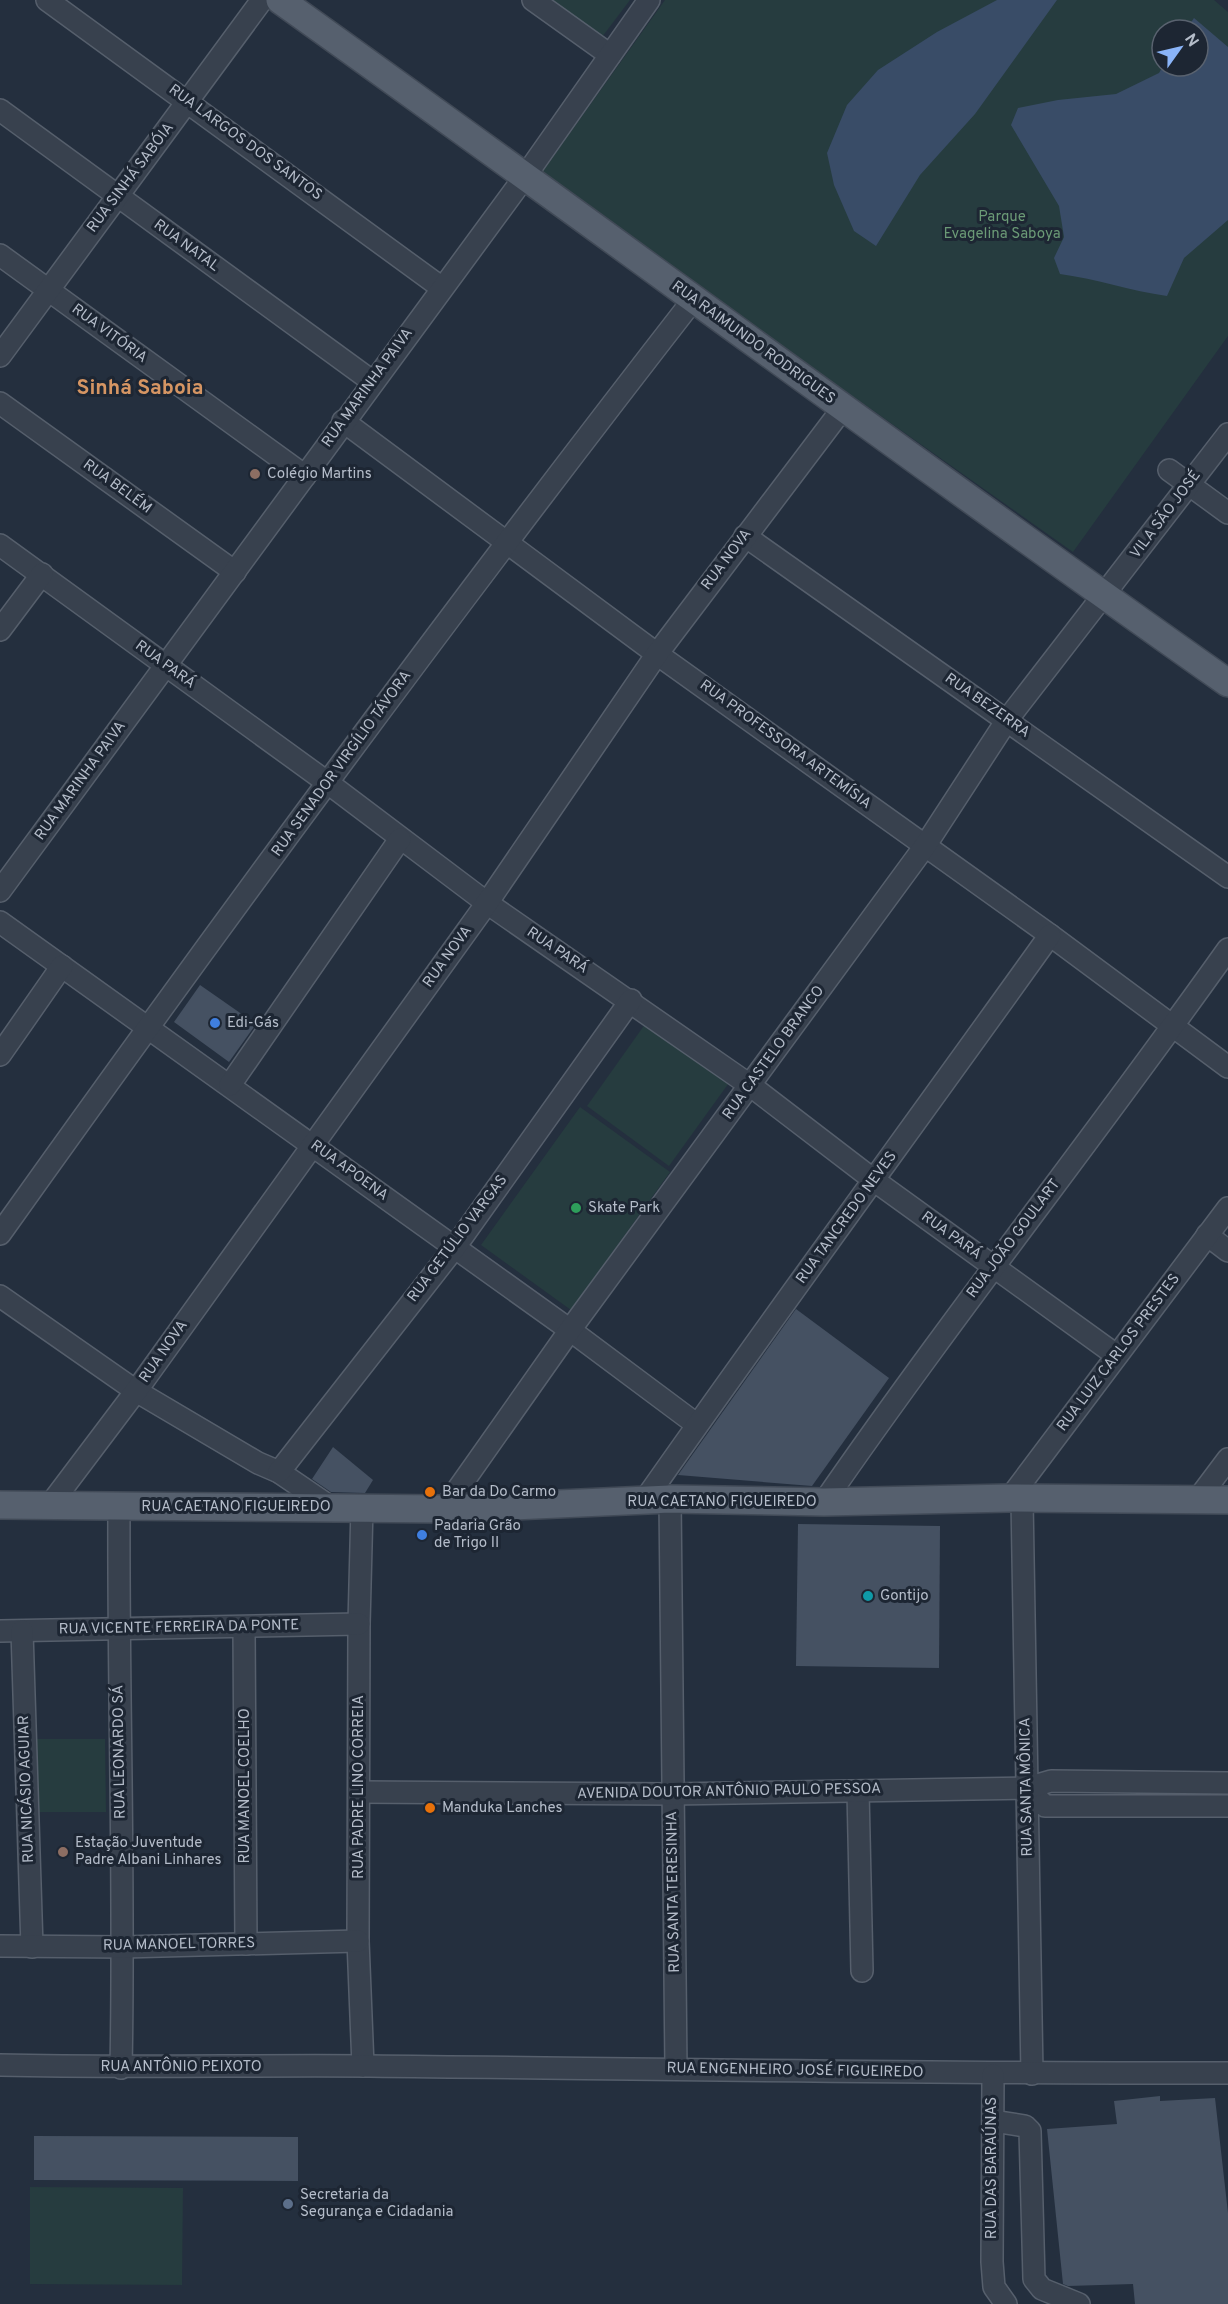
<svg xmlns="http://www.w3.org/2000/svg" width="1228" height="2304" font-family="Overpass,sans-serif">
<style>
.green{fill:#263c3f;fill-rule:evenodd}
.water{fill:#394c67}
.building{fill:#455162}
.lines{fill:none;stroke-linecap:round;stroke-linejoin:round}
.minor-casing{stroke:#565f6c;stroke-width:24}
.major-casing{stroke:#414a57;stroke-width:30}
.minor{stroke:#38414e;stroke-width:21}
.major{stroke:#56606e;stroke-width:27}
.education-dot{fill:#8d6e63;stroke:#1d2633;stroke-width:2}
.shop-dot{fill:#3f7fe0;stroke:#1d2633;stroke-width:2}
.leisure-dot{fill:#2e9e5b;stroke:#1d2633;stroke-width:2}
.food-dot{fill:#e8710a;stroke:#1d2633;stroke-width:2}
.culture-dot{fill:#0f9aa8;stroke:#1d2633;stroke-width:2}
.service-dot{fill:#5c6f8a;stroke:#1d2633;stroke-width:2}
.labels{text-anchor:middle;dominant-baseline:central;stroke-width:6;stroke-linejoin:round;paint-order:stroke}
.street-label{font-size:15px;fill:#b4bcc9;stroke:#1d2633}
.park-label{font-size:15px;fill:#6b9a76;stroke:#1d2633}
.poi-label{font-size:15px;fill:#b4bcc9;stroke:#1d2633;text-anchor:start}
.district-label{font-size:21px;font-weight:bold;fill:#d59563;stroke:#1d2633}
</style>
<rect width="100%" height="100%" fill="#242f3e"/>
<g class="green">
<path d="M553 0H630L602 37Z"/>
<path d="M665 0H1214L1228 12V336L1073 552 540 175ZM1162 30H1198V66H1162Z"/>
<path d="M648 1020 731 1080 669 1166 587 1106Z"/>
<path d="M580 1107 670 1172 571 1310 481 1245Z"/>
<path d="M32 1739H105L106 1812H33Z"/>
<path d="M30 2187 183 2188 182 2285 30 2284Z"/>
</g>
<g class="water">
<path d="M997 0H1057L975 114 920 175 876 246 854 231 834 185 827 153 847 105 878 70 937 32Z"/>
<path d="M1194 18 1228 47V220L1184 258 1167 296C1131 291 1097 279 1060 274L1054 258 1064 237 1059 206 1011 125 1018 108 1058 100 1116 94 1159 73 1163 66H1198V30H1186Z"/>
</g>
<g class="building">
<path d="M200 985 256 1024 229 1062 174 1022Z"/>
<path d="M796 1309 889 1378 812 1486 678 1475Z"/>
<path d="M333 1447 373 1480 365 1493 331 1492 312 1479Z"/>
<path d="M798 1524 940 1526 939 1668 796 1666Z"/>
<path d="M1160 2096V2101L1215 2098 1228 2213V2304H1135L1133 2284 1068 2286 1063 2284 1047 2129 1117 2124 1114 2101Z"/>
<path d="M34 2136 298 2137V2181L34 2180Z"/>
</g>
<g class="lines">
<defs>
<g id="minor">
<path d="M47 0 442 288"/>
<path d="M533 0 610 55"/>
<path d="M0 110 373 382"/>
<path d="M0 255 305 476"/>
<path d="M0 356 262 0"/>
<path d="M0 403 235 572"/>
<path d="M343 421 657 654 1050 935 1228 1067"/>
<path d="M1169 470 1228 513"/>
<path d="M745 536 1228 877"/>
<path d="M0 545 328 783 487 903 751 1086 875 1181 1116 1355"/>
<path d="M0 630 42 574"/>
<path d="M0 891 526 175 649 0"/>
<path d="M0 922 570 1330 696 1424"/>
<path d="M0 1055 62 966"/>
<path d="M230 1085 400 839"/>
<path d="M0 1234C225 918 455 606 693 300"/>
<path d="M1207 1235 1228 1251"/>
<path d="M0 1296 136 1391 258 1463 279 1472 329 1506"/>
<path d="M279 1472 455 1247 631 1000"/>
<path d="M1010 1498 1228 1208"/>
<path d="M670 1499 676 2069"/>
<path d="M1198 1499 1228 1459"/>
<path d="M1022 1500 1032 2074"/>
<path d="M644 1501C777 1311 915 1124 1050 935"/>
<path d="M824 1502C954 1314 1096 1135 1228 949"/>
<path d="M50 1505 136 1391 487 903 657 654 843 408"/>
<path d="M119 1507C118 1694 125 1881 121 2068"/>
<path d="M362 1507 359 1624 358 1941 363 2066"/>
<path d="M444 1509 570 1330 925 846 1007 720 1228 434"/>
<path d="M244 1628 246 1944"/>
<path d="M0 1631 359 1624"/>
<path d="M22 1631 32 1947"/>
<path d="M1027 1788 1045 1806H1228"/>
<path d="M858 1791 862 1971"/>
<path d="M360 1792 673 1794 1027 1788 1051 1781 1228 1783"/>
<path d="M0 1946 124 1947 358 1941"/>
<path d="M0 2065C124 2068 247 2065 370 2066 656 2069 942 2074 1228 2073"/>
<path d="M993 2075 992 2262 994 2287 1006 2304"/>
<path d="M993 2121 1025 2126 1030 2131 1034 2279 1042 2289 1079 2304"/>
</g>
<g id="major">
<path d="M280 0C597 226 909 459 1228 683"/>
<path d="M0 1505 444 1509 670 1499 824 1502 1010 1498 1228 1500"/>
</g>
</defs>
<use href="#minor" class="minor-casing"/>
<use href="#major" class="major-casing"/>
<use href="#minor" class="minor"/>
<use href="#major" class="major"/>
</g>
<g class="education-dot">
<circle cx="255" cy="474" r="6"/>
<circle cx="63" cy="1852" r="6"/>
</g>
<g class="shop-dot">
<circle cx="215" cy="1023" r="6"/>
<circle cx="422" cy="1535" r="6"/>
</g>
<circle class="leisure-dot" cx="576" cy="1208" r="6"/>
<g class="food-dot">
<circle cx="430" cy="1492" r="6"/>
<circle cx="430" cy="1808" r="6"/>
</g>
<circle class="culture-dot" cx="868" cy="1596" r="6"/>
<circle class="service-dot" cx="288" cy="2204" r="6"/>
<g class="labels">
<g class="street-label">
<text transform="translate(245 143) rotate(36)">RUA LARGOS DOS SANTOS</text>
<text transform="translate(131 178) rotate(-53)">RUA SINHÁ SABÓIA</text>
<text transform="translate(186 246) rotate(36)">RUA NATAL</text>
<text transform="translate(109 334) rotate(36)">RUA VITÓRIA</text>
<text transform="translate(753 343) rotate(36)">RUA RAIMUNDO RODRIGUES</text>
<text transform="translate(368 388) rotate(-54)">RUA MARINHA PAIVA</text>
<text transform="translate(117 487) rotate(36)">RUA BELÉM</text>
<text transform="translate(1166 515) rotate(-53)">VILA SÃO JOSÉ</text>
<text transform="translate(727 560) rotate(-53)">RUA NOVA</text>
<text transform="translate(165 665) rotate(36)">RUA PARÁ</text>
<text transform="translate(987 706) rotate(35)">RUA BEZERRA</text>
<text transform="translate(785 745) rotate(36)">RUA PROFESSORA ARTEMÍSIA</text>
<text transform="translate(342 764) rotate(-54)">RUA SENADOR VIRGÍLIO TÁVORA</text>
<text transform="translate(81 781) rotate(-54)">RUA MARINHA PAIVA</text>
<text transform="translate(557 951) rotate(34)">RUA PARÁ</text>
<text transform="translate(448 957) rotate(-54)">RUA NOVA</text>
<text transform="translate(774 1053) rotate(-54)">RUA CASTELO BRANCO</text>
<text transform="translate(349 1171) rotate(36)">RUA APOENA</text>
<text transform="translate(847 1218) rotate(-54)">RUA TANCREDO NEVES</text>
<text transform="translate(951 1236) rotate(36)">RUA PARÁ</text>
<text transform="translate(458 1239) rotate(-53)">RUA GETÚLIO VARGAS</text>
<text transform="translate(1014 1239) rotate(-53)">RUA JOÃO GOULART</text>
<text transform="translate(164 1352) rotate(-55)">RUA NOVA</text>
<text transform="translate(1119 1353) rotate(-53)">RUA LUIZ CARLOS PRESTES</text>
<text x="722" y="1502">RUA CAETANO FIGUEIREDO</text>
<text x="236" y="1507">RUA CAETANO FIGUEIREDO</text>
<text transform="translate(179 1628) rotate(-1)">RUA VICENTE FERREIRA DA PONTE</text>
<text transform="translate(120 1752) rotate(-91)">RUA LEONARDO SÁ</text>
<text transform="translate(245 1786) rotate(-90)">RUA MANOEL COELHO</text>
<text transform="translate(359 1787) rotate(-90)">RUA PADRE LINO CORREIA</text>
<text transform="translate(1027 1787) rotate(-91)">RUA SANTA MÔNICA</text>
<text transform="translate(27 1789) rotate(-92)">RUA NICÁSIO AGUIAR</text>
<text transform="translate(729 1792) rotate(-1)">AVENIDA DOUTOR ANTÔNIO PAULO PESSOA</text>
<text transform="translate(674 1892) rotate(-91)">RUA SANTA TERESINHA</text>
<text transform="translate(179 1945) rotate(-1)">RUA MANOEL TORRES</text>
<text x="181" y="2067">RUA ANTÔNIO PEIXOTO</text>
<text transform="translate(795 2071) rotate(1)">RUA ENGENHEIRO JOSÉ FIGUEIREDO</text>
<text transform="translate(992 2168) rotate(-90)">RUA DAS BARAÚNAS</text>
</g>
<g class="park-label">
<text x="1002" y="217">Parque<tspan x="1002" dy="17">Evagelina Saboya</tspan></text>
</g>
<g class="poi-label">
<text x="267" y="474">Colégio Martins</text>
<text x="227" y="1023">Edi-Gás</text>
<text x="588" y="1208">Skate Park</text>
<text x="442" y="1492">Bar da Do Carmo</text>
<text x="434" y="1526">Padaria Grão<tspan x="434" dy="17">de Trigo II</tspan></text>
<text x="880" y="1596">Gontijo</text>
<text x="442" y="1808">Manduka Lanches</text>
<text x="75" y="1843">Estação Juventude<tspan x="75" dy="17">Padre Albani Linhares</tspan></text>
<text x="300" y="2195">Secretaria da<tspan x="300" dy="17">Segurança e Cidadania</tspan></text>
</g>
<g class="district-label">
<text x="140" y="388">Sinhá Saboia</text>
</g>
</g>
<g transform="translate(1180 48) rotate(56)"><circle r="28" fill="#1d2633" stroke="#59626f" stroke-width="1.5"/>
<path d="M0-4.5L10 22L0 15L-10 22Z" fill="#8ab4f8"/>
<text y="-9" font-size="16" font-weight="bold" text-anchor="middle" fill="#b4bcc9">N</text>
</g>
</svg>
